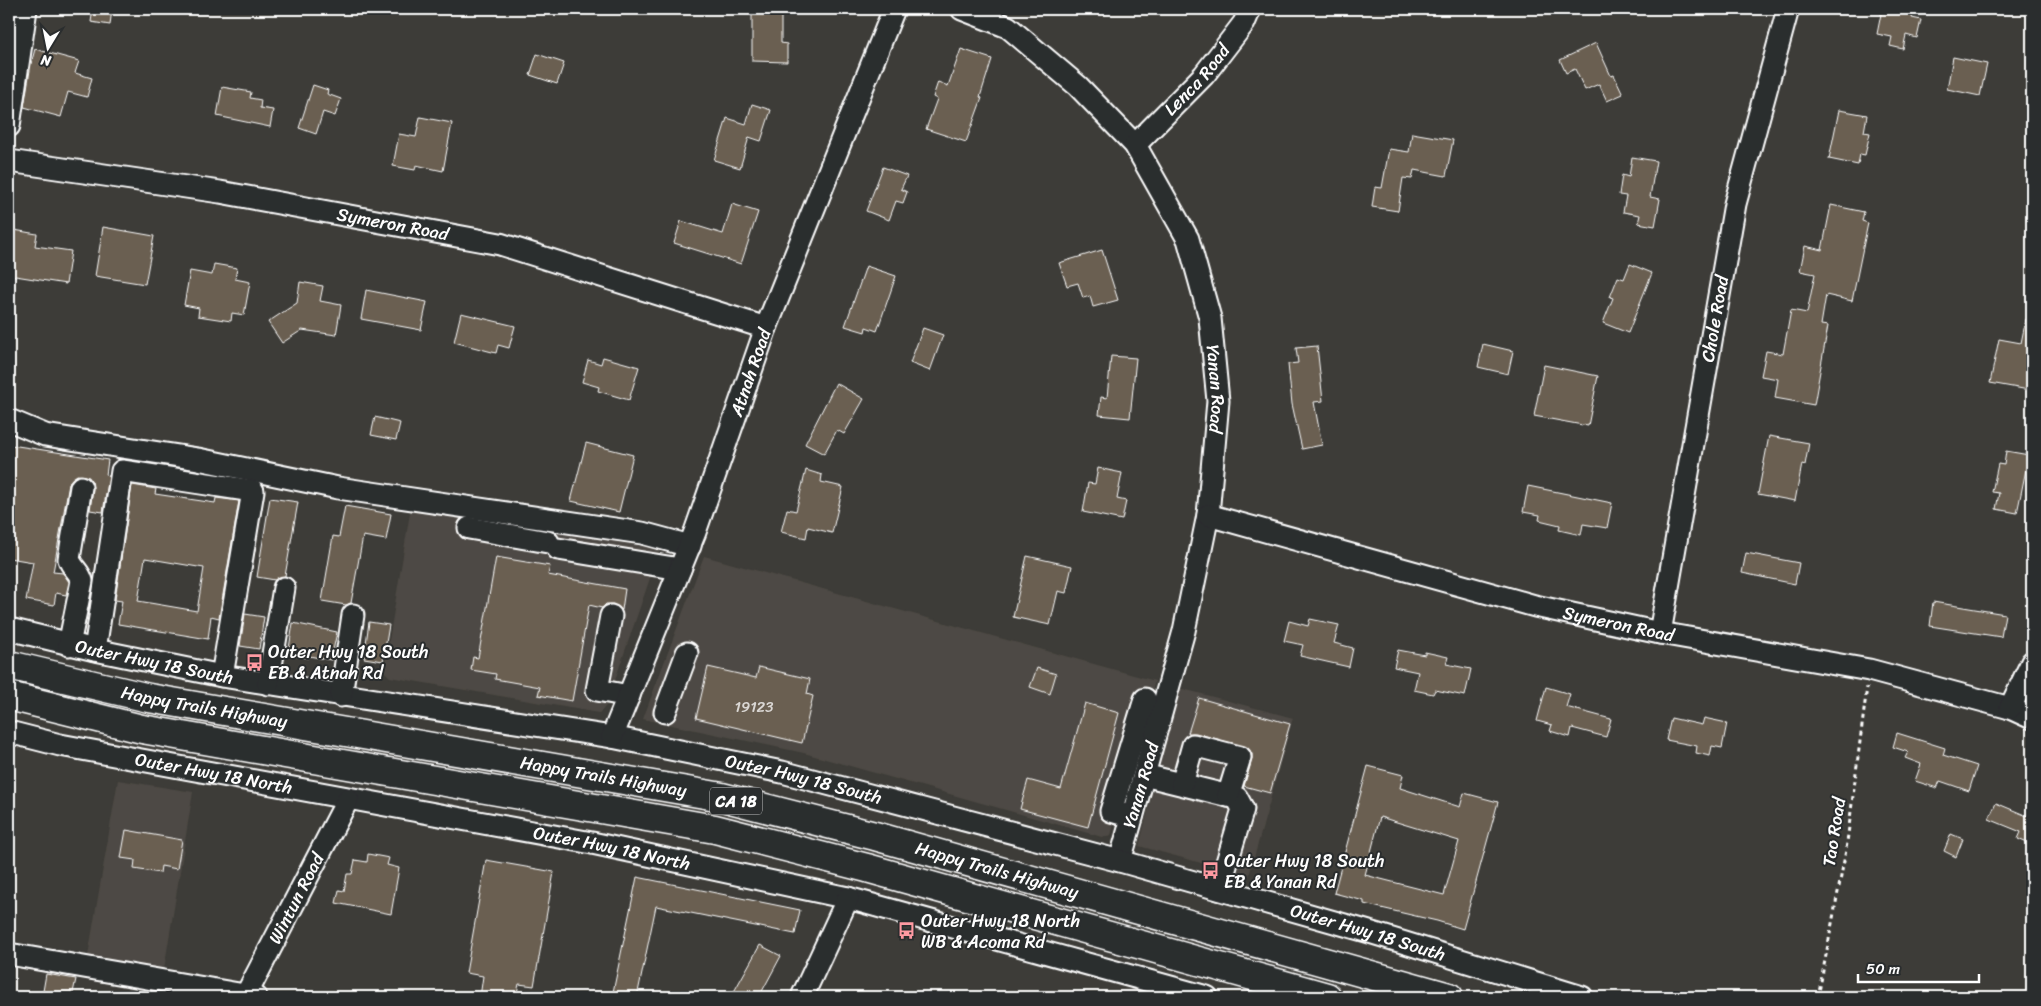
<svg xmlns="http://www.w3.org/2000/svg" width="2041" height="1006" font-family="Sriracha,sans-serif">
<style>
.built{fill:#4e4a44}
.building{fill:#6a5f51;stroke:#fff;fill-rule:evenodd}
.lines{fill:none;stroke-linecap:round;stroke-linejoin:round}
.minor-casing{stroke:#fff;stroke-width:25}
.major-casing{stroke:#fff;stroke-width:31}
.path{stroke:#fff;stroke-width:3;stroke-dasharray:4 4;stroke-linecap:butt}
.minor{stroke:#2a2d2e;stroke-width:21}
.major{stroke:#2a2d2e;stroke-width:28}
.labels{text-anchor:middle;dominant-baseline:central;stroke-width:4;stroke-linejoin:round;paint-order:stroke}
.number-label{font-size:15px;fill:#dad7d4}
.shield{fill:#2a2d2e;stroke:#bfc0c0;stroke-width:1}
.shield-label{font-size:16px;font-weight:bold;fill:#fff}
.street-label{font-size:18px;fill:#fff;stroke:#2a2d2e}
.poi-label{font-size:18px;fill:#fff;stroke:#2a2d2e;text-anchor:start}
</style>
<rect width="100%" height="100%" fill="#3d3c38"/>
<filter id="ink" filterUnits="userSpaceOnUse"><feTurbulence type="fractalNoise" baseFrequency=".02" numOctaves="2"/><feDisplacementMap in="SourceGraphic" scale="10" xChannelSelector="R" yChannelSelector="G"/><feConvolveMatrix kernelMatrix="1 2 1 2 8 2 1 2 1" color-interpolation-filters="sRGB"/></filter>
<g filter="url(#ink)">
<g class="built">
<path d="M411 507 660 549 606 706 599 713 390 677 384 671Z"/>
<path d="M704 556 1155 681 1111 835 1102 837 804 753 643 719Z"/>
<path d="M1179 688 1293 718 1249 876 1139 846Z"/>
<path d="M118 780 193 792 164 969 88 956Z"/>
</g>
<g class="building">
<path d="M93 9H112L110 25 91 22Z"/>
<path d="M1882 9H1914L1912 18 1921 20 1917 38 1906 35 1903 49 1890 46 1892 37 1877 34Z"/>
<path d="M752 13H781V43L787 44V62L752 61Z"/>
<path d="M1596 43 1611 76 1614 75 1623 94 1607 101 1599 84 1585 90 1575 69 1566 73 1560 60Z"/>
<path d="M35 49 79 61 75 73 92 78 87 97 68 92 61 117 24 107 31 64Z"/>
<path d="M961 49 992 59 980 97 982 98 966 142 926 129 937 99 933 97 938 82 948 86Z"/>
<path d="M537 54 564 63 557 84 530 75Z"/>
<path d="M1953 57 1987 64 1980 96 1947 89Z"/>
<path d="M313 85 328 90 327 94 341 99 335 116 323 112 316 134 299 128Z"/>
<path d="M222 87 251 92 250 98 261 100 260 108 273 110 270 127 217 116Z"/>
<path d="M752 104 771 110 761 141 749 137 740 168 714 160 727 118 746 124Z"/>
<path d="M1839 110 1867 115 1864 132 1870 133 1865 155 1860 154 1858 165 1829 159Z"/>
<path d="M420 117 452 123 443 171 416 165 415 170 393 166 399 134 416 137Z"/>
<path d="M1412 133 1453 140 1446 176 1414 170 1412 179 1403 178 1398 211 1372 207 1375 187 1382 188 1389 149 1409 152Z"/>
<path d="M1632 157 1656 161 1650 197 1660 199 1655 226 1638 223 1640 215 1623 212 1626 196 1619 195 1622 175 1629 177Z"/>
<path d="M883 167 907 176 901 189 907 192 903 203 896 201 889 220 866 211Z"/>
<path d="M732 204 758 212 741 264 674 243 681 221 723 234Z"/>
<path d="M1831 205 1864 212 1862 221 1868 223 1852 301 1826 295 1821 325 1828 326 1814 405 1775 398 1778 379 1761 376 1766 351 1783 354 1791 310 1807 313 1815 274 1800 271 1805 246 1822 250Z"/>
<path d="M103 227 154 236 145 284 95 276Z"/>
<path d="M14 230 37 234 35 246 71 251 66 284 9 275Z"/>
<path d="M1102 250 1118 300 1093 307 1090 296 1083 298 1078 283 1067 286 1059 263Z"/>
<path d="M214 264 237 268 235 279 250 282 244 315 232 313 231 321 198 316 199 308 184 305 190 271 212 275Z"/>
<path d="M1630 264 1652 273 1628 333 1603 323 1613 298 1610 297 1618 277 1624 279Z"/>
<path d="M866 266 896 276 877 331 866 327 865 332 845 326Z"/>
<path d="M300 282 323 286 320 301 341 305 336 335 302 330 282 343 268 322 297 303Z"/>
<path d="M366 290 427 302 421 330 361 319Z"/>
<path d="M461 313 515 326 509 348 498 345 496 353 454 342Z"/>
<path d="M2026 319H2032V372L2029 390 1990 383 1999 339 2021 343Z"/>
<path d="M923 328 943 335 930 371 910 363Z"/>
<path d="M1483 344 1513 351 1508 374 1478 367Z"/>
<path d="M1317 346 1323 401 1314 402 1322 445 1302 449 1292 404 1288 364 1298 363 1296 348Z"/>
<path d="M1111 356 1136 358 1130 418 1099 415 1101 397 1107 398Z"/>
<path d="M603 357 639 367 629 400 598 391 599 387 582 382 588 360 601 364Z"/>
<path d="M1544 365 1598 376 1588 426 1534 416Z"/>
<path d="M836 383 864 399 844 434 837 430 824 454 805 444Z"/>
<path d="M375 417 400 423 396 440 371 435Z"/>
<path d="M1769 436 1809 443 1805 465 1802 464 1795 501 1758 494Z"/>
<path d="M586 443 633 455 619 512 571 501Z"/>
<path d="M11 445 108 460 106 475 109 476 103 512 90 510 93 489 92 482 89 477 77 475 72 479 69 484 53 572 63 573 69 582 66 595 56 593 54 605 26 600 33 562 9 558V456Z"/>
<path d="M2006 451 2029 455 2017 513 1996 509 1999 493 1992 492 1998 464 2004 465Z"/>
<path d="M1098 468 1122 473 1117 499 1126 501 1122 520 1083 512 1088 483 1095 484Z"/>
<path d="M806 470 822 475 821 482 843 487 832 533 808 527 806 538 781 532 787 509 796 511Z"/>
<path d="M132 485 156 489 155 494 215 503 216 498 239 501 219 618 211 616 208 639 118 624 122 601 115 600ZM145 558 204 568 197 611 138 601Z"/>
<path d="M1528 486 1612 503 1607 528 1583 524 1581 535 1559 530 1560 525 1539 520 1540 515 1523 512Z"/>
<path d="M270 498 298 502 285 576 275 580 257 577Z"/>
<path d="M345 506 391 514 386 540 363 536 351 603 346 605 322 601 333 536 339 537Z"/>
<path d="M1746 553 1799 563 1795 584 1742 573Z"/>
<path d="M1027 556 1072 566 1066 593 1058 591 1050 625 1013 617Z"/>
<path d="M496 557 550 566 548 575 625 589 622 610 613 604H606L602 608 589 605 572 701 538 695 540 687 495 679 496 674 471 670 473 657 478 658Z"/>
<path d="M1933 602 2005 614 2001 637 1930 626Z"/>
<path d="M245 614 264 617 259 649 240 646Z"/>
<path d="M1310 619 1339 625 1334 643 1353 648 1349 667 1300 656 1303 645 1284 641 1289 621 1308 626Z"/>
<path d="M369 622 389 625 383 661 364 658Z"/>
<path d="M293 623 337 632 331 660 309 656 308 658 288 655Z"/>
<path d="M1398 650 1425 655V652L1448 657 1446 664 1471 669 1465 696 1435 690 1433 694 1414 690 1418 672 1394 667Z"/>
<path d="M708 667 756 678 759 667 810 679 807 694 813 696 802 743 696 718Z"/>
<path d="M1037 668 1056 674 1050 694 1030 687Z"/>
<path d="M1546 687 1570 694 1566 707 1611 719 1606 737 1572 728 1570 737 1550 731 1552 725 1537 721Z"/>
<path d="M1199 698 1290 724 1270 793 1244 786 1252 760V754L1248 748 1196 733H1188Z"/>
<path d="M1085 703 1119 713 1088 827 1020 809 1028 780 1061 789Z"/>
<path d="M1671 718 1702 725 1704 718 1727 723 1722 748 1712 746 1710 756 1696 753 1697 746 1666 740Z"/>
<path d="M1897 733 1945 748 1943 755 1977 766 1969 791 1940 781 1937 788 1915 781 1921 764 1905 758 1908 752 1893 747Z"/>
<path d="M1368 766 1403 775 1400 788 1460 807 1464 793 1498 802 1463 929 1437 921 1364 904V901L1334 893ZM1380 817 1459 841 1444 895 1365 875Z"/>
<path d="M1996 803 2027 816 2032 805V845L2018 839 2021 832 1989 819Z"/>
<path d="M126 830 182 840 177 869 161 866 160 873 134 869 135 860 121 858Z"/>
<path d="M1951 834 1963 839 1956 857 1944 851Z"/>
<path d="M368 854 389 858 387 865 399 868 391 914 336 903 339 890 344 891 347 874H352L355 860 367 862Z"/>
<path d="M486 860 554 872 534 986 519 984 516 997H480L483 976 466 973Z"/>
<path d="M637 877 800 910 795 934 656 906 637 997H612Z"/>
<path d="M760 945 781 956 759 997H731Z"/>
<path d="M46 974 76 979 72 997H42Z"/>
</g>
<g class="lines">
<defs>
<g id="minor">
<path id="s1" d="M962 9 1008 27 1078 86 1135 145 1188 239 1210 318 1218 401 1208 515 1184 631 1120 861"/>
<path d="M9 126 26 9"/>
<path id="s2" d="M1135 145 1204 75 1244 23 1250 9"/>
<path id="s3" d="M9 161 220 192 500 244 766 328"/>
<path d="M9 420 45 435 198 459 338 488 642 533 690 546"/>
<path id="s4" d="M1208 515 1535 606 1660 633 1869 670 2010 708 2032 718"/>
<path d="M469 528 548 542"/>
<path d="M558 549 680 569"/>
<path d="M611 616 597 690 629 696"/>
<path id="s5" d="M9 629 95 650 222 676 612 737 782 772 1120 861 1366 931 1582 997"/>
<path id="s6" d="M1660 633 1735 204 1788 9"/>
<path d="M69 645 82 581C80 572 72 568 69 559L81 487"/>
<path d="M95 650 122 471 253 491 222 676"/>
<path d="M268 684 284 588"/>
<path d="M341 696 353 615"/>
<path d="M2010 708 2032 662"/>
<path d="M665 712 687 653"/>
<path id="s7" d="M9 732 60 745 592 843 848 898 1207 997"/>
<path id="s8" d="M612 737 695 532 766 328 894 9"/>
<path d="M1144 775 1237 798 1243 809 1219 889"/>
<path d="M1182 784 1193 745 1240 757 1228 796"/>
<path d="M1132 817 1111 811 1145 699"/>
<path d="M9 954 256 997"/>
<path id="s9" d="M245 997 348 799"/>
<path d="M802 997 848 898"/>
</g>
<g id="major">
<path id="s10" d="M9 665 149 698 722 797 875 836 1449 997"/>
<path d="M9 696 142 729 715 829 867 868 1327 997"/>
</g>
</defs>
<use href="#minor" class="minor-casing"/>
<use href="#major" class="major-casing"/>
<path class="path" d="M1818 997 1846 850 1867 687"/>
<use href="#minor" class="minor"/>
<use href="#major" class="major"/>
</g>
</g>
<defs>
<symbol id="bus-bare" viewBox="-9 -9 18 18"><path d="M-5-6H5V4H4V6H2V4H-2V6H-4V4H-5ZM-3.5-4V0h7V-4ZM-3.5 1.2v1.5H-2V1.2ZM2 1.2v1.5H3.5V1.2Z" fill="#ff9aa2" stroke="#2a2d2e" stroke-width="2.5" paint-order="stroke"/></symbol>
</defs>
<g fill-rule="evenodd">
<use href="#bus-bare" x="242" y="650" width="25" height="25"/>
<use href="#bus-bare" x="1198" y="858" width="25" height="25"/>
<use href="#bus-bare" x="894" y="918" width="25" height="25"/>
</g>
<g class="labels">
<g class="number-label">
<text x="754" y="707">19123</text>
</g>
<rect class="shield" x="710" y="787.5" width="52" height="27" rx="4"/>
<g class="shield-label">
<text x="736" y="801">CA 18</text>
</g>
<g class="street-label">
<text stroke="none"><textPath href="#s2" startOffset="90">Lenca Road</textPath></text>
<text stroke="none"><textPath href="#s3" startOffset="389">Symeron Road</textPath></text>
<text stroke="none"><textPath href="#s6" startOffset="319">Chole Road</textPath></text>
<text stroke="none"><textPath href="#s8" startOffset="390">Atnah Road</textPath></text>
<text stroke="none"><textPath href="#s1" startOffset="484">Yanan Road</textPath></text>
<text stroke="none"><textPath href="#s4" startOffset="425">Symeron Road</textPath></text>
<text stroke="none"><textPath href="#s5" startOffset="149">Outer Hwy 18 South</textPath></text>
<text stroke="none"><textPath href="#s10" startOffset="200">Happy Trails Highway</textPath></text>
<text stroke="none"><textPath href="#s7" startOffset="209">Outer Hwy 18 North</textPath></text>
<text stroke="none"><textPath href="#s10" startOffset="605">Happy Trails Highway</textPath></text>
<text stroke="none"><textPath href="#s5" startOffset="809">Outer Hwy 18 South</textPath></text>
<text transform="translate(1141 785) rotate(-74)">Yanan Road</text>
<text transform="translate(1834 832) rotate(-81)">Tao Road</text>
<text stroke="none"><textPath href="#s7" startOffset="614">Outer Hwy 18 North</textPath></text>
<text stroke="none"><textPath href="#s10" startOffset="1010">Happy Trails Highway</textPath></text>
<text stroke="none"><textPath href="#s9" startOffset="111">Wintun Road</textPath></text>
<text stroke="none"><textPath href="#s5" startOffset="1394">Outer Hwy 18 South</textPath></text>
</g>
<g class="poi-label">
<text x="268" y="652">Outer Hwy 18 South<tspan x="268" dy="21">EB &amp; Atnah Rd</tspan></text>
<text x="1224" y="861">Outer Hwy 18 South<tspan x="1224" dy="21">EB &amp; Yanan Rd</tspan></text>
<text x="921" y="921">Outer Hwy 18 North<tspan x="921" dy="21">WB &amp; Acoma Rd</tspan></text>
</g>
</g>
<rect width="2041" height="1006" fill="none" stroke="#2a2d2e" stroke-width="30"/>
<rect x="15" y="15" width="2011" height="976" fill="none" stroke="#fff" stroke-width="2" filter="url(#ink)"/>
<g transform="translate(48 48) rotate(190)" stroke="#2a2d2e" stroke-width="4" paint-order="stroke">
<path d="M0-4L9 19L0 12L-9 19Z" fill="#ffffff"/>
<text y="-8" font-size="14" font-weight="bold" text-anchor="middle" fill="#ffffff">N</text>
</g>
<path d="M1858 974v8h121v-8" fill="none" stroke="#ffffff" stroke-width="2.5"/>
<text x="1866" y="974" font-size="15" fill="#ffffff" stroke="#2a2d2e" stroke-width="4" paint-order="stroke">50 m</text>
</svg>
